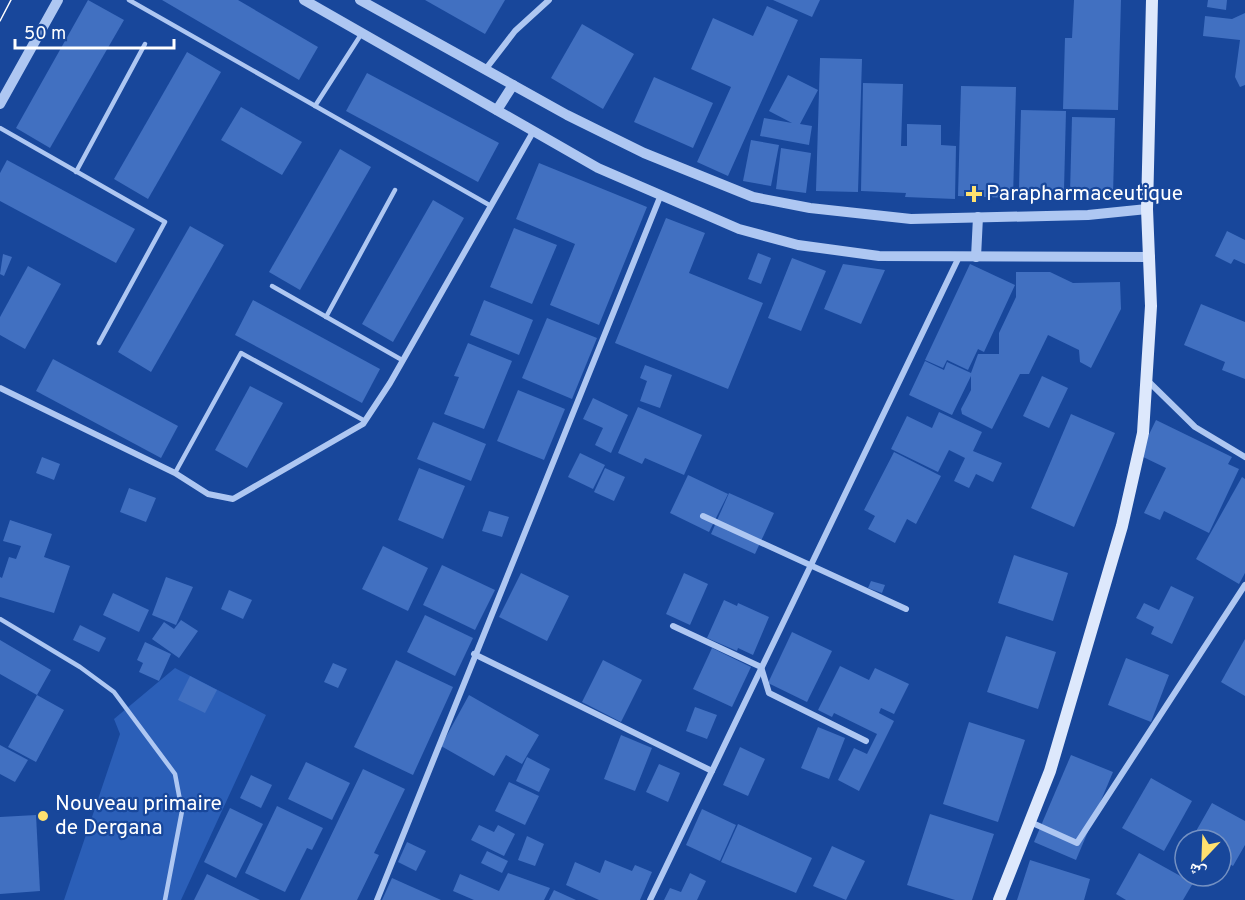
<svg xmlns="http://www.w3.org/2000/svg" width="1245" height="900" font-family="Overpass,'Noto Naskh Arabic',sans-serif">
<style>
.green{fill:#2b5fb8}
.building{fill:#4170c1}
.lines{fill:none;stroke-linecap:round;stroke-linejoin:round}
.service{stroke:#aec7f2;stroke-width:4.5}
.minor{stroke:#aec7f2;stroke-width:6}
.tertiary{stroke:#aec7f2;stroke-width:10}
.secondary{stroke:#dde8fc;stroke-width:12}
.tram{stroke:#fff;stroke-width:1.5}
.poi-dot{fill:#ffe16f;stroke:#18479b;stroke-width:2}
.labels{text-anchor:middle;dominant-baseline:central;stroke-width:4.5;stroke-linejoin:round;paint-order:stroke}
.poi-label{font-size:21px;fill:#fff;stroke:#18479b;text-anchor:start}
</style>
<rect width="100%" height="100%" fill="#18479b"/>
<path class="green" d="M175 668 266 715 181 900H64L120 734 114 719Z"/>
<g class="building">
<path d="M88 0 124 20 50 148 16 128Z"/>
<path d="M162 0H238L318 47 299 80Z"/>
<path d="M425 0H505L485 34Z"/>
<path d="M773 0H820L812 17Z"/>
<path d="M1074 0H1121L1118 110 1063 109 1065 38H1072Z"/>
<path d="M1208 0H1227L1226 10 1207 7Z"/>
<path d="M767 6 798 20 728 176 697 162 731 87 691 69 713 18 753 36Z"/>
<path d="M1245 13V85L1240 87 1235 77 1240 40 1203 36 1205 16 1232 19Z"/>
<path d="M582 24 634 54 603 109 551 78Z"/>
<path d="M187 52 221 72 148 199 114 179Z"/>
<path d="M820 58 862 59 858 192 816 191Z"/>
<path d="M367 73 499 143 478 182 346 111Z"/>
<path d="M788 75 818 90 800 124 812 126 809 145 760 136 764 118 792 123 769 111Z"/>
<path d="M654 77 713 103 693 148 634 122Z"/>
<path d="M863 83 903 84 901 146H907V124L941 125V145L956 146 955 199 905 197 906 193 861 191Z"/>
<path d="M961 86 1016 87 1013 198 958 196Z"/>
<path d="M241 107 302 142 282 175 221 140Z"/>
<path d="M1021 110 1066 111 1064 190 1019 189Z"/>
<path d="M1072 117 1115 118 1113 195 1070 193Z"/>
<path d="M751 140 779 145 771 186 743 181Z"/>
<path d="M781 148 811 153 806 193 776 189Z"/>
<path d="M340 149 371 167 300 290 269 272Z"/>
<path d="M7 160 135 229 116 263 0 201V173Z"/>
<path d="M539 163 647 207 599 325 550 305 575 244 516 219Z"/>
<path d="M433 200 464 218 393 342 362 324Z"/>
<path d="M666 218 705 233 689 273 763 303 728 389 615 343Z"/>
<path d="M190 226 224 245 151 372 118 352Z"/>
<path d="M514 228 557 245 532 304 490 287Z"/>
<path d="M1227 231 1245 240V264L1234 259 1231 264 1215 256Z"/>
<path d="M758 253 771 258 761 284 748 279Z"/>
<path d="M3 254 12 257 4 276 0 274Z"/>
<path d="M792 258 826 271 801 331 768 318Z"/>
<path d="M843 264 885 270 861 324 824 309Z"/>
<path d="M970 264 1015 285 984 352 978 349 968 370 947 360 943 368 925 360Z"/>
<path d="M28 266 61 284 25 349 0 335V317Z"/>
<path d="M1016 272H1050L1073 283 1120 282 1121 309 1091 368 1080 362 1079 350 1048 335 1029 374H1020L992 429 962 414 961 409 971 390V376L952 415 909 395 925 361 944 370 947 362 971 373 978 354H999V333L1016 297Z"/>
<path d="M253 300 380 369 362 403 235 335Z"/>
<path d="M484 300 533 320 519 355 470 335Z"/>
<path d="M1201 304 1245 322V379L1222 370 1225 362 1184 345Z"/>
<path d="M547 318 597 338 572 399 522 378Z"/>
<path d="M468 343 512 361 484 429 444 414 459 377 454 376Z"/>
<path d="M53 359 178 426 161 458 36 391Z"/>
<path d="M645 365 672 375 660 408 640 401 647 381 640 378Z"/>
<path d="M1042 376 1068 388 1049 428 1023 416Z"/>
<path d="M250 386 283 403 247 468 215 450Z"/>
<path d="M518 390 565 409 544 460 497 441Z"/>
<path d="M593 398 628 415 611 453 595 445 603 428 583 419Z"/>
<path d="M638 407 702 435 684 475 645 458 642 464 618 453Z"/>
<path d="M939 412 982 432 973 451 1002 463 993 482 976 474 969 488 954 481 965 458 949 450 938 472 891 449 907 416 932 428Z"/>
<path d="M1071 414 1115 433 1074 527 1031 508Z"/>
<path d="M1156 420 1232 457 1228 464 1239 469 1209 533 1164 511 1160 520 1144 513 1166 468 1139 455Z"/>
<path d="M433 422 486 444 471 481 417 459Z"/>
<path d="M894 452 941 476 916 524 907 519 895 543 868 529 875 516 864 510Z"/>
<path d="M580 453 605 465 593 489 568 477Z"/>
<path d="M42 457 60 464 54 480 36 473Z"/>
<path d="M419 468 465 486 443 539 398 520Z"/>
<path d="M605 468 625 477 614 501 594 492Z"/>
<path d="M688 475 728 494 709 532 670 513Z"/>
<path d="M1242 477 1245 479V573L1239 584 1196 559Z"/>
<path d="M129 488 156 498 146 522 120 512Z"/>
<path d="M729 493 774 513 755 554 711 534Z"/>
<path d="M489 511 509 517 502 537 482 531Z"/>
<path d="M10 520 52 534 44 557 70 566 54 613 0 597V577L2 578 9 557 16 559 21 546 3 541Z"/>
<path d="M383 546 428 568 408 611 362 589Z"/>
<path d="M1014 555 1068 573 1053 621 998 603Z"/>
<path d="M442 565 495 590 475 630 423 605Z"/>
<path d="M521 573 569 596 547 641 499 617Z"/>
<path d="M684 573 708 584 690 625 666 614Z"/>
<path d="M166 577 193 587 176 625 152 615Z"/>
<path d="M871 581 885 585 882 593 868 588Z"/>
<path d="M1171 586 1194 597 1172 644 1151 634 1154 627 1136 618 1144 603 1159 610Z"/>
<path d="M229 590 252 600 243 619 221 609Z"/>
<path d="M113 593 149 610 139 632 103 615Z"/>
<path d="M724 600 737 606 738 603 769 617 753 655 738 648 737 651 707 638Z"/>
<path d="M425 615 473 638 455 676 407 652Z"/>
<path d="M181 620 198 631 179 658 152 639 164 622 174 629Z"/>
<path d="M80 625 106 638 99 652 73 640Z"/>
<path d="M792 632 832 651 807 702 768 683Z"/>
<path d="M1006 636 1056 652 1038 709 987 692Z"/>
<path d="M1245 639V696L1221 682Z"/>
<path d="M0 640 51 670 37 695 64 710 36 762 8 747 37 695 0 674Z"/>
<path d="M145 642 171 654 159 681 139 672 143 663 137 660Z"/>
<path d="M712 648 751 667 732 707 693 689Z"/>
<path d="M1126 658 1169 675 1151 722 1108 705Z"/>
<path d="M396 660 453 687 413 775 354 747Z"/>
<path d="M603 660 642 680 621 722 582 702Z"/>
<path d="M333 663 347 669 338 688 324 682Z"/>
<path d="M840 666 869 680 875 668 909 684 894 714 881 708 879 713 894 721 859 791 838 780 854 748 867 754 877 734 834 713 832 717 818 710Z"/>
<path d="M190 676 217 690 205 713 178 700Z"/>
<path d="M469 695 539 735 522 764 506 755 494 776 441 746Z"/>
<path d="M695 707 717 715 707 739 686 731Z"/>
<path d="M969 722 1025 740 998 822 943 804Z"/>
<path d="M818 727 845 738 829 779 801 768Z"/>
<path d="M621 735 652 748 635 791 604 779Z"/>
<path d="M0 745 28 760 15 782 0 774Z"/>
<path d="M740 747 765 759 748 796 723 785Z"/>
<path d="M1071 755 1113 772 1076 860 1034 842Z"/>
<path d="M527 757 550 769 539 792 516 781Z"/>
<path d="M306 762 350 783 332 820 288 799Z"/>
<path d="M659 764 680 773 668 802 646 792Z"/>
<path d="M363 769 405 789 374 853 379 855 357 900H300Z"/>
<path d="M251 775 272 785 261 808 240 798Z"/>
<path d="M1151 778 1192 801 1164 851 1122 828Z"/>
<path d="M509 782 539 796 525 825 495 811Z"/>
<path d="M1212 803 1245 821V845L1233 866 1221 859V840H1191Z"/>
<path d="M277 806 323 828 312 850 307 848 285 892 245 873Z"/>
<path d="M230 808 263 824 236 878 204 862Z"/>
<path d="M702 809 736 825 720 861 686 845Z"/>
<path d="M930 814 994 834 972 900H955L907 885Z"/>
<path d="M36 815 40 891 0 894V817Z"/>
<path d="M738 824 812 858 796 893 721 862Z"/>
<path d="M479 825 494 832 498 825 515 834 504 856 471 840Z"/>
<path d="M527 836 544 844 535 866 518 860Z"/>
<path d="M407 842 426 851 416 871 398 862Z"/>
<path d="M832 846 865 861 846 900 813 886Z"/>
<path d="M487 851 508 861 502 873 481 863Z"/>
<path d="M1139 853 1193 883 1183 900H1126L1116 894Z"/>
<path d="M605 860 632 871 635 865 652 872 640 900H599L566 885 575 862 600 873Z"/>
<path d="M1030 860 1090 879 1084 900H1017Z"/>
<path d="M508 873 550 888 544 900H474L453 891 460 874 499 891Z"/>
<path d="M690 873 706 881 697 900H664L670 888 681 892Z"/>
<path d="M207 874 260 900H194Z"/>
<path d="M392 878 441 900H382Z"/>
<path d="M554 890 576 900H549Z"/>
</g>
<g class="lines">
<g class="service">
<path d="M129 0 491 206"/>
<path d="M315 106 362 33"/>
<path d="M0 128 165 222 99 343"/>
<path d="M76 172 145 44"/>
<path d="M272 286 402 360"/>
<path d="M326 317 395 190"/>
<path d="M175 473 241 353 365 421"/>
<path d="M0 619 80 667 114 692 175 774 182 811 165 900"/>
</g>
<g class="minor">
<path d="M485 70 515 31 549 0"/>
<path d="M1147 380 1195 427 1245 457"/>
<path d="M0 388 175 473 208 494 233 499 363 424 390 383 533 132"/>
<path d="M703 516 906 609"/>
<path d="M673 626 761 667 769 693 866 741"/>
<path d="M474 654 712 771"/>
<path d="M1028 821 1077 843 1245 585"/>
<path d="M377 900 660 197"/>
<path d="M650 900 959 257"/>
</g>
<g class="tertiary">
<path d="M304 0 598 168 739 229 798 245 879 256 1150 257"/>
<path d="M360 0 567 115 644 153 753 197 810 208 911 219 1088 215 1147 209"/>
<path d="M0 104 58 0"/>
<path d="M497 110 513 85"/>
<path d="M976 257 978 217"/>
</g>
<path class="secondary" d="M999 900 1050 771 1122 526 1143 433 1151 306 1147 209 1152 0"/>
<path class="tram" d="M0 21 11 0"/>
</g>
<g class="poi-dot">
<path d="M971 185h6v6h6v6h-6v6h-6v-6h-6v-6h6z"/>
<circle cx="43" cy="816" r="6"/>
</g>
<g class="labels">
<g class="poi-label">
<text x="986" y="194">Parapharmaceutique</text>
<text x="55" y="804">Nouveau primaire<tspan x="55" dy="24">de Dergana</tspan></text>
</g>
</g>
<g transform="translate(1203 858) rotate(203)"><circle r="28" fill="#18479b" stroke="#7491c3" stroke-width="1.5"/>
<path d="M0-4.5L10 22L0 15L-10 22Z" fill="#ffe16f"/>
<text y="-9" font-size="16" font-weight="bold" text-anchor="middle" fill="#ffffff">ش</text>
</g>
<path d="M15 39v9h159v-9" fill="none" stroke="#ffffff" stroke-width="3"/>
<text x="24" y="39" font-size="18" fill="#ffffff" stroke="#18479b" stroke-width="4.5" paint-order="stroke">50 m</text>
</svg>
